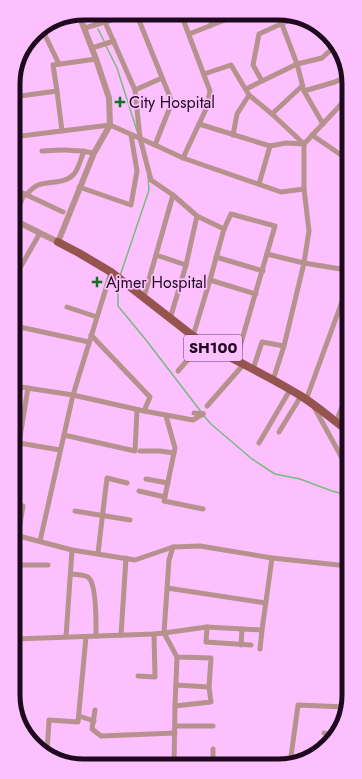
<svg xmlns="http://www.w3.org/2000/svg" width="362" height="779" font-family="Jost,sans-serif">
<style>
.lines{fill:none;stroke-linecap:round;stroke-linejoin:round}
.stream{stroke:#79ba7d;stroke-width:1.5}
.minor{stroke:#b7918d;stroke-width:5}
.tertiary{stroke:#b7918d;stroke-width:6}
.primary{stroke:#96544e;stroke-width:8}
.poi-dot{fill:#0e7323;stroke:#fcc0fe;stroke-width:1.5}
.labels{text-anchor:middle;dominant-baseline:central;stroke-width:3.5;stroke-linejoin:round;paint-order:stroke}
.shield{fill:#fcc0fe;stroke:#614062;stroke-width:1}
.shield-label{font-size:15px;font-weight:bold;fill:#1e091f}
.poi-label{font-size:16px;fill:#1e091f;stroke:#fcc0fe;text-anchor:start}
.rim{fill:none;stroke:#1e091f;stroke-width:5}
</style>
<rect width="100%" height="100%" fill="#fcc0fe"/>
<g class="lines">
<g class="stream">
<path d="M89 13 95 22"/>
<path d="M98 29 104 41"/>
<path d="M106 46 117 68 137 131"/>
<path d="M120 276 149 190 148 176"/>
<path d="M118 284V306L146 340 202 413"/>
<path d="M204 416 211 424 252 459 275 474 300 479 332 491 348 495"/>
</g>
<g class="minor">
<path d="M101 13 135 90 140 138 151 180 173 195 197 216 224 229"/>
<path d="M136 13 172 102 155 145"/>
<path d="M181 14 210 91 207 107 183 158"/>
<path d="M278 14 297 64 304 91 323 124"/>
<path d="M210 26 217 14"/>
<path d="M85 28 134 13"/>
<path d="M42 29 59 64"/>
<path d="M189 34 240 14"/>
<path d="M92 48 114 41"/>
<path d="M204 74 231 65 249 95 272 114 304 144"/>
<path d="M262 81 253 65 259 34 296 17"/>
<path d="M246 89 297 64 322 58 334 47"/>
<path d="M135 90 162 78"/>
<path d="M57 91 62 131"/>
<path d="M304 91 335 82 347 76"/>
<path d="M13 97 57 91 53 65 96 59"/>
<path d="M272 114 302 86"/>
<path d="M199 124 270 146 259 184"/>
<path d="M233 135 237 114 249 95"/>
<path d="M312 135 347 159"/>
<path d="M13 137 110 125 155 145 183 158 281 192 304 189"/>
<path d="M270 146 286 143 304 144"/>
<path d="M42 151C60 150 76 149 94 153"/>
<path d="M79 187 131 205 137 171 131 135"/>
<path d="M14 189 63 212"/>
<path d="M26 195C30 191 33 187 38 185 50 181 65 184 74 174 79 168 81 158 84 151"/>
<path d="M14 220 24 194"/>
<path d="M40 233 16 275 15 326 89 342"/>
<path d="M267 254 304 263 347 270"/>
<path d="M156 255 186 265"/>
<path d="M216 257 263 271"/>
<path d="M210 280 256 294"/>
<path d="M144 297 173 195"/>
<path d="M67 307 97 317"/>
<path d="M170 319 186 265 197 216"/>
<path d="M91 335 150 397 144 411"/>
<path d="M193 336 210 280 224 229 231 214 275 226 236 360"/>
<path d="M253 369 262 342 284 346"/>
<path d="M178 371 203 342"/>
<path d="M273 380 284 346 304 263 309 231 304 189V144L347 98"/>
<path d="M14 386 73 395 144 411 193 420 203 414"/>
<path d="M28 388 19 443 60 450"/>
<path d="M306 400 347 288"/>
<path d="M207 406 244 364"/>
<path d="M314 407 348 469"/>
<path d="M194 413 203 414"/>
<path d="M166 416 175 448 164 501 203 509"/>
<path d="M336 422 348 392"/>
<path d="M342 427 348 419"/>
<path d="M279 432 301 396"/>
<path d="M64 435 135 451 137 410"/>
<path d="M259 443 290 390"/>
<path d="M140 451H160L174 453"/>
<path d="M146 479 168 483"/>
<path d="M139 491 165 497"/>
<path d="M75 511 130 520"/>
<path d="M15 535 72 550 135 560 173 547"/>
<path d="M18 535 23 506"/>
<path d="M40 541 73 395 111 272"/>
<path d="M98 553 107 478 127 483"/>
<path d="M15 565H48"/>
<path d="M71 574C76 575 85 574 89 578 97 586 96 624 96 636"/>
<path d="M167 588 266 603"/>
<path d="M207 627 206 642 251 645"/>
<path d="M121 635 126 558"/>
<path d="M66 637 72 550"/>
<path d="M15 639 154 634 164 633 169 560 173 547 200 546 272 558 348 566"/>
<path d="M241 645 242 629"/>
<path d="M260 649 262 630 272 558"/>
<path d="M138 676 155 677 154 634"/>
<path d="M176 685 209 687"/>
<path d="M175 706 211 702 209 687 211 658 177 657 164 633 207 627 262 630"/>
<path d="M95 710 92 729 101 736 175 733"/>
<path d="M79 716 94 721"/>
<path d="M175 726H213"/>
<path d="M324 733 335 736"/>
<path d="M213 749V764"/>
<path d="M47 753 49 720 78 722 86 637"/>
<path d="M174 764 175 706 177 657"/>
<path d="M290 764 298 705 346 707"/>
</g>
<path class="tertiary" d="M14 220 58 242 94 153 110 125 109 98 96 59 79 15"/>
<path class="primary" d="M58 242 79 253 111 272 193 336C228 358 266 374 301 396 317 406 332 419 348 431"/>
</g>
<g class="poi-dot">
<path d="M118 96h4v4h4v4h-4v4h-4v-4h-4v-4h4z"/>
<path d="M95 276h4v4h4v4h-4v4h-4v-4h-4v-4h4z"/>
</g>
<g class="labels">
<rect class="shield" x="184" y="335" width="58" height="26" rx="3"/>
<g class="shield-label">
<text x="213" y="348">SH100</text>
</g>
<g class="poi-label">
<text x="129" y="102">City Hospital</text>
<text x="106" y="282">Ajmer Hospital</text>
</g>
</g>
<path d="M0 0H362V779H0ZM84 20H278A64 64 0 0 1 342 84V695A64 64 0 0 1 278 759H84A64 64 0 0 1 20 695V84A64 64 0 0 1 84 20Z" fill="#fcc0fe" fill-rule="evenodd"/>
<path class="rim" d="M84 20H278A64 64 0 0 1 342 84V695A64 64 0 0 1 278 759H84A64 64 0 0 1 20 695V84A64 64 0 0 1 84 20Z"/>
</svg>
